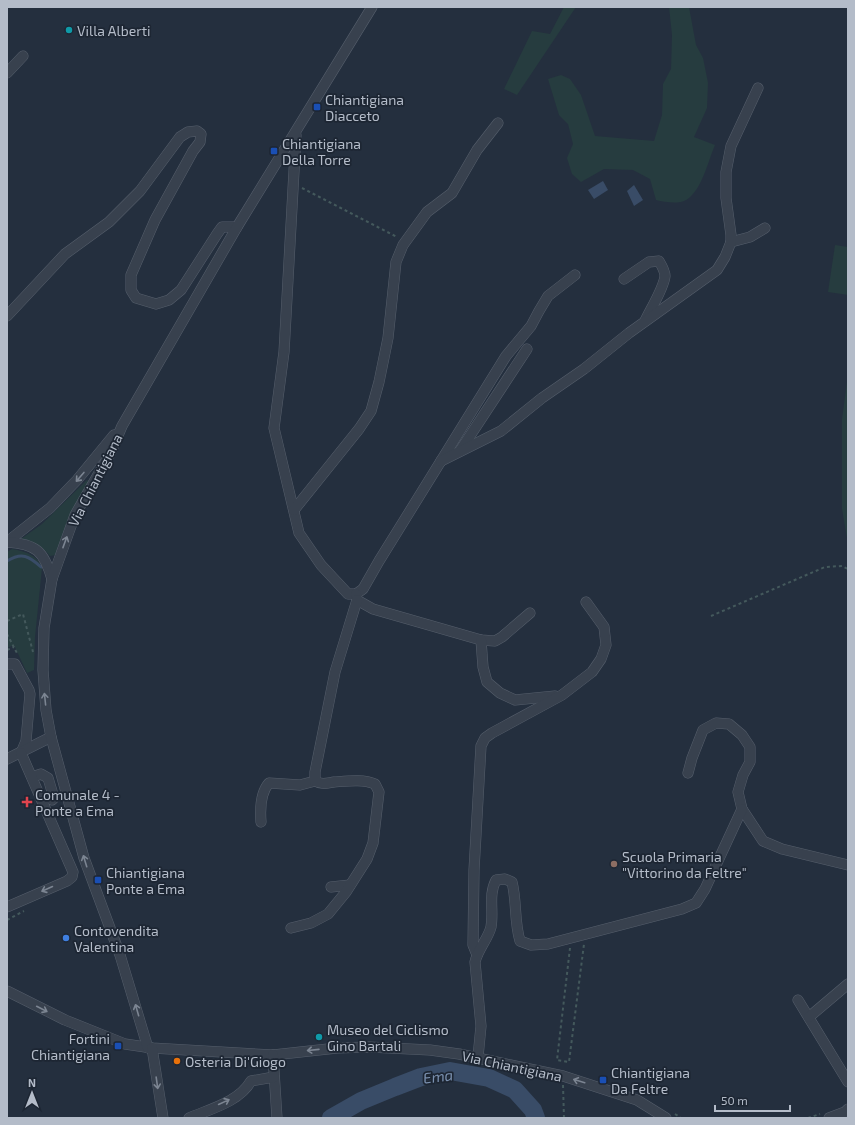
<svg xmlns="http://www.w3.org/2000/svg" width="855" height="1125" font-family="'Exo 2',sans-serif">
<style>
.green{fill:#263c3f}
.water{fill:#394c67}
.lines{fill:none;stroke-linecap:round;stroke-linejoin:round}
.stream{stroke:#394c67;stroke-width:3}
.river{stroke:#394c67;stroke-width:18}
.minor-casing{stroke:#565f6c;stroke-width:11}
.path{stroke:#44595c;stroke-width:2;stroke-dasharray:3 3;stroke-linecap:butt}
.minor{stroke:#38414e;stroke-width:10}
.oneway{stroke:#7c8592}
.culture-dot{fill:#0f9aa8;stroke:#1d2633;stroke-width:1.5}
.transit-dot{fill:#1a4fb4;stroke:#1d2633;stroke-width:1.5}
.health-dot{fill:#e0444e;stroke:#1d2633;stroke-width:1.5}
.education-dot{fill:#8d6e63;stroke:#1d2633;stroke-width:1.5}
.shop-dot{fill:#3f7fe0;stroke:#1d2633;stroke-width:1.5}
.food-dot{fill:#e8710a;stroke:#1d2633;stroke-width:1.5}
.labels{text-anchor:middle;dominant-baseline:central;stroke-width:3.5;stroke-linejoin:round;paint-order:stroke}
.poi-label{font-size:14px;fill:#b4bcc9;stroke:#1d2633;text-anchor:start}
.street-label{font-size:14px;fill:#b4bcc9;stroke:#1d2633}
.water-label{font-size:15px;font-style:italic;fill:#7c92b1;stroke:#1d2633}
</style>
<rect width="100%" height="100%" fill="#242f3e"/>
<g class="green">
<path d="M564 7H576L517 95 504 89 532 31 550 34Z"/>
<path d="M669 7H689L696 45 703 58 708 83 707 108 694 137 715 145C708 161 701 194 684 201 676 204 664 202 656 200L650 179 633 170 604 169 581 182 572 174 567 158 573 144 568 124 559 115 548 79 561 75 570 79 581 95 595 136 654 141 662 115 663 84 671 69 672 35Z"/>
<path d="M835 245 848 247V295L828 292Z"/>
<path d="M848 374V544L842 509V419Z"/>
<path d="M87 480 89 482 71 514 55 555 50 556C42 546 34 541 21 539L42 524Z"/>
<path d="M12 549C24 551 38 555 42 568L35 637 34 670 27 673 14 645 7 648V552Z"/>
</g>
<g class="water">
<path d="M603 181 608 190 594 199 588 190Z"/>
<path d="M634 185 643 200 634 206 627 191Z"/>
</g>
<g class="lines">
<path class="stream" d="M7 561C22 552 29 556 41 567"/>
<path class="river" d="M331 1118 361 1101 395 1087 421 1077 450 1071 489 1078 515 1090 533 1110 536 1118"/>
<defs>
<g id="minor">
<path d="M7 73 23 56"/>
<path d="M296 135 284 352 274 428 299 533 321 565 348 594H356L363 589 379 561 506 356 531 326 539 311 548 296 575 275"/>
<path d="M731 242 750 237 765 228"/>
<path d="M624 279 649 262 659 261C662 266 665 271 665 276 664 288 650 310 645 321"/>
<path d="M7 316 65 254 109 222 140 191 180 137 188 132 197 131 201 134 200 142 193 151 155 220 131 275V290L136 298 156 304 169 300 181 290 217 234 222 227H237"/>
<path d="M460 451 527 349"/>
<path d="M441 461 501 431 542 398 584 369 629 333 717 270 725 257 731 242V235L726 198V172L731 146 758 88"/>
<path d="M294 510 359 429 371 411 379 382 388 338 396 262 403 245 427 212 452 193 477 150 498 123"/>
<path d="M7 542 50 508 77 480 114 435"/>
<path d="M7 542C36 544 44 551 52 579"/>
<path d="M356 594 357 600 373 609 481 640 495 641 502 637 530 613"/>
<path d="M481 640 483 667 487 682 500 693 515 700 555 696"/>
<path d="M7 664H15L29 690 30 694 26 741 21 753"/>
<path d="M7 759 51 737"/>
<path d="M688 773 692 758 703 730 716 723 729 724 742 735 750 747V762L743 775 738 792 742 809 763 841 782 849 848 865"/>
<path d="M32 777 41 774 48 778 54 798 52 800"/>
<path d="M261 822C260 809 260 793 269 783L300 785 315 781"/>
<path d="M331 887 350 885"/>
<path d="M7 907 67 881 72 877 73 872 21 753"/>
<path d="M291 928 311 923 328 914 346 892 367 859 373 843 379 792 375 784C363 779 348 781 334 782 327 783 322 785 315 781V772L335 672 357 600"/>
<path d="M477 955 473 945 474 870 481 746 485 738 492 733 562 695 592 672 601 659 606 645 604 627 586 602"/>
<path d="M7 991 65 1020 125 1044 152 1048 273 1055 337 1048 369 1047 430 1050 459 1054 563 1076 637 1100 666 1118"/>
<path d="M798 1000 848 1082"/>
<path d="M809 1017 848 984"/>
<path d="M148 1048 120 955 84 858 51 737 46 710 43 670 44 628 52 579 75 515 111 452 122 426 237 227 372 7"/>
<path d="M152 1048 163 1118"/>
<path d="M273 1055 277 1118"/>
<path d="M478 1057 481 1026 475 962C478 949 488 939 491 927 494 911 488 895 496 880L505 879 512 882C517 902 514 921 520 941L531 945 548 944 682 909 696 903 705 889 742 809"/>
<path d="M189 1118C210 1109 239 1102 251 1081L274 1077"/>
<path d="M829 1118 845 1112 848 1109"/>
</g>
</defs>
<use href="#minor" class="minor-casing"/>
<g class="path">
<path d="M302 188 397 237"/>
<path d="M711 616 825 567 842 566 848 569"/>
<path d="M7 621 23 614 33 652"/>
<path d="M7 634 18 655"/>
<path d="M7 650 14 647"/>
<path d="M7 920 24 911"/>
<path d="M570 948 557 1060 569 1062 584 944"/>
<path d="M563 1085 564 1118"/>
<path d="M675 1114 681 1118"/>
<path d="M808 1118 820 1114"/>
</g>
<use href="#minor" class="minor"/>
</g>
<defs><path id="oneway-shaft" d="M-6 0H5M1.5-3L5.5 0L1.5 3" fill="none" stroke-width="1.6" stroke-linecap="round" stroke-linejoin="round"/></defs>
<g class="oneway">
<use href="#oneway-shaft" transform="translate(80 477) rotate(131)"/>
<use href="#oneway-shaft" transform="translate(65 542) rotate(-70)"/>
<use href="#oneway-shaft" transform="translate(45 699) rotate(-96)"/>
<use href="#oneway-shaft" transform="translate(85 861) rotate(-107)"/>
<use href="#oneway-shaft" transform="translate(47 889) rotate(156)"/>
<use href="#oneway-shaft" transform="translate(42 1009) rotate(27)"/>
<use href="#oneway-shaft" transform="translate(137 1010) rotate(-106)"/>
<use href="#oneway-shaft" transform="translate(313 1050) rotate(174)"/>
<use href="#oneway-shaft" transform="translate(579 1081) rotate(-163)"/>
<use href="#oneway-shaft" transform="translate(157 1083) rotate(82)"/>
<use href="#oneway-shaft" transform="translate(224 1102) rotate(-25)"/>
</g>
<g class="culture-dot">
<circle cx="69" cy="30" r="4"/>
<circle cx="319" cy="1037" r="4"/>
</g>
<g class="transit-dot">
<rect x="313" y="103" width="8" height="8" rx="2"/>
<rect x="270" y="147" width="8" height="8" rx="2"/>
<rect x="94" y="876" width="8" height="8" rx="2"/>
<rect x="114" y="1042" width="8" height="8" rx="2"/>
<rect x="599" y="1076" width="8" height="8" rx="2"/>
</g>
<path class="health-dot" d="M25 796h4v4h4v4h-4v4h-4v-4h-4v-4h4z"/>
<circle class="education-dot" cx="614" cy="864" r="4"/>
<circle class="shop-dot" cx="66" cy="938" r="4"/>
<circle class="food-dot" cx="177" cy="1061" r="4"/>
<g class="labels">
<g class="poi-label">
<text x="77" y="30">Villa Alberti</text>
<text x="325" y="99">Chiantigiana<tspan x="325" dy="16">Diacceto</tspan></text>
<text x="282" y="143">Chiantigiana<tspan x="282" dy="16">Della Torre</tspan></text>
<text x="35" y="794">Comunale 4 -<tspan x="35" dy="16">Ponte a Ema</tspan></text>
<text x="622" y="856">Scuola Primaria<tspan x="622" dy="16">"Vittorino da Feltre"</tspan></text>
<text x="106" y="872">Chiantigiana<tspan x="106" dy="16">Ponte a Ema</tspan></text>
<text x="74" y="930">Contovendita<tspan x="74" dy="16">Valentina</tspan></text>
<text x="327" y="1029">Museo del Ciclismo<tspan x="327" dy="16">Gino Bartali</tspan></text>
<text x="110" y="1038" text-anchor="end">Fortini<tspan x="110" dy="16">Chiantigiana</tspan></text>
<text x="185" y="1061">Osteria Di'Giogo</text>
<text x="611" y="1072">Chiantigiana<tspan x="611" dy="16">Da Feltre</tspan></text>
</g>
<g class="street-label">
<text transform="translate(95 480) rotate(-63)">Via Chiantigiana</text>
<text transform="translate(512 1066) rotate(12)">Via Chiantigiana</text>
</g>
<g class="water-label">
<text transform="translate(438 1076) rotate(-7)">Ema</text>
</g>
</g>
<rect width="855" height="1125" fill="none" stroke="#b4bcc9" stroke-width="16"/>
<g transform="translate(32 1093)" stroke="#1d2633" stroke-width="3" paint-order="stroke">
<path d="M0-3L7 15L0 10L-7 15Z" fill="#b4bcc9"/>
<text y="-6" font-size="11" font-weight="bold" text-anchor="middle" fill="#b4bcc9">N</text>
</g>
<path d="M715 1105v6h75v-6" fill="none" stroke="#b4bcc9" stroke-width="2"/>
<text x="721" y="1105" font-size="12" fill="#b4bcc9" stroke="#1d2633" stroke-width="3" paint-order="stroke">50 m</text>
</svg>
